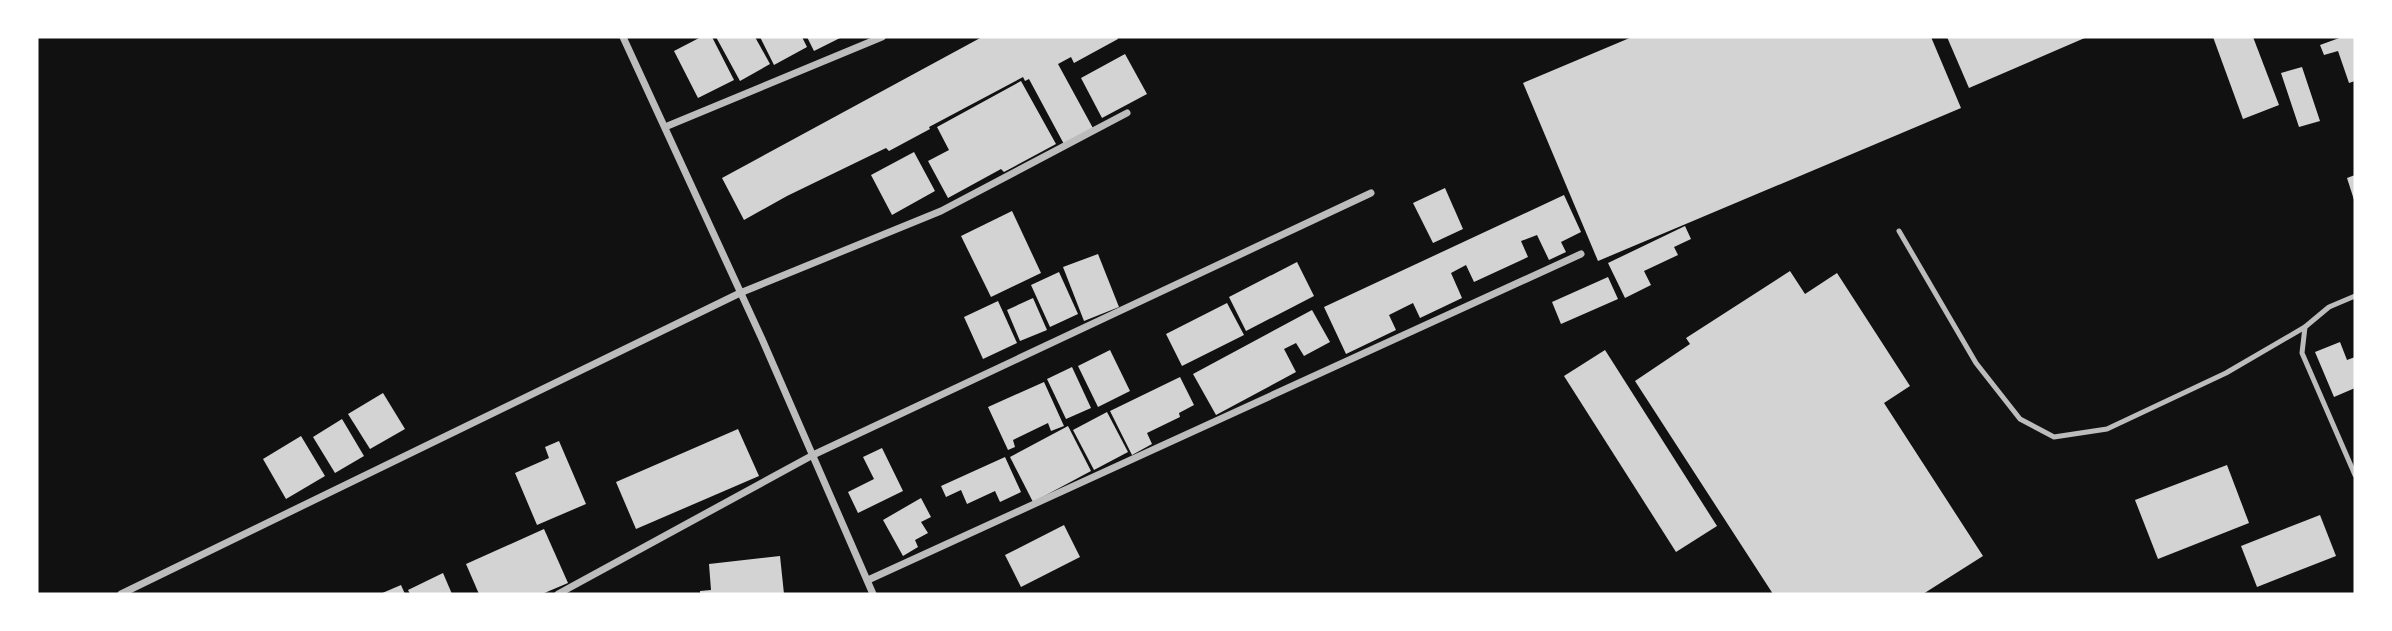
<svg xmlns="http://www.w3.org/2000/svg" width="2392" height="631" font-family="'Sofia Sans Condensed',sans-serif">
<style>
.building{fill:#d3d3d3}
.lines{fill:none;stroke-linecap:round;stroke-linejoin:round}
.service{stroke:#bcbcbc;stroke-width:5}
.minor{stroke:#bcbcbc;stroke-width:7}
</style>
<rect width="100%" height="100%" fill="#111"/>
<g class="building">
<path d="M701 37H712L734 80 698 98 674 51Z"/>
<path d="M716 37H755L770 64 740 81Z"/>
<path d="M760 37H802L807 47 774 65Z"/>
<path d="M807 37H842L814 51Z"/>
<path d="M982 37H1117L1118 39 1074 63 1071 57 1058 64 1094 130 1065 146 1029 79 1025 81 1023 77 929 127 930 129 889 151 886 148 787 196 744 220 722 178Z"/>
<path d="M1632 37H1931L1961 108 1598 261 1523 83Z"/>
<path d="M1947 37H2087L1969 88Z"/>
<path d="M2213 37H2253L2279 105 2243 119Z"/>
<path d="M2342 37H2355V81L2349 83 2338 51 2324 55 2320 45Z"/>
<path d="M1125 54 1147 94 1102 118 1081 78Z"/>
<path d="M2302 67 2320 121 2299 127 2281 73Z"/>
<path d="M1021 81 1056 144 1004 172 1001 169 948 198 928 161 949 150 937 127Z"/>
<path d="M914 152 935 191 892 215 871 175Z"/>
<path d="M2355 175V203L2347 178Z"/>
<path d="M1445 188 1463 229 1433 243 1413 203Z"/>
<path d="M1564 195 1581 232 1561 242 1566 252 1549 260 1537 235 1521 241 1528 257 1474 282 1466 265 1451 273 1462 298 1420 318 1413 303 1389 315 1396 330 1346 354 1324 307Z"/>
<path d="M1012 211 1041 273 991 297 961 236Z"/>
<path d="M1685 226 1691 239 1674 247 1678 255 1644 271 1651 285 1625 298 1608 263Z"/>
<path d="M1098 254 1119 307 1084 321 1063 267Z"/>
<path d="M1297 262 1314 296 1246 331 1229 297Z"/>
<path d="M1790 271 1805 294 1837 273 1910 386 1884 403 1983 556 1923 594H1773L1635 381 1690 344 1686 338Z"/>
<path d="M1059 272 1078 314 1050 327 1031 285Z"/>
<path d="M1608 277 1618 299 1561 324 1552 302Z"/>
<path d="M1033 298 1047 330 1020 341 1007 310Z"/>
<path d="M998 301 1017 343 983 359 964 317Z"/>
<path d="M1227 303 1244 335 1182 366 1166 334Z"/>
<path d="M1312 310 1330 342 1304 356 1296 343 1284 349 1296 372 1216 415 1193 374Z"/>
<path d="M2340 342 2347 360 2355 357V388L2334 397 2315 352Z"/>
<path d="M1110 350 1130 391 1098 407 1078 366Z"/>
<path d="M1605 350 1717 526 1676 552 1564 376Z"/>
<path d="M1072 367 1091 408 1066 419 1047 379Z"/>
<path d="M1180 377 1194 405 1179 413 1180 417 1147 433 1152 444 1132 455 1110 411Z"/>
<path d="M1044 382 1064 426 1051 431 1048 423 1013 440 1015 447 1008 450 988 407Z"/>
<path d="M383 393 405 429 370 449 348 414Z"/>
<path d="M1107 412 1128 452 1094 470 1073 430Z"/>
<path d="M342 419 364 456 335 473 313 437Z"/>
<path d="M1068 426 1091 471 1033 502 1010 457Z"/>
<path d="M738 429 759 476 636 529 616 482Z"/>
<path d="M301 436 325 476 286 499 263 459Z"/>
<path d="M559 441 586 504 537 525 515 473 549 458 545 447Z"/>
<path d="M882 448 903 491 858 513 848 492 874 479 863 457Z"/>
<path d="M1005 457 1021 492 1000 502 995 491 967 504 961 490 946 497 941 486Z"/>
<path d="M2227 465 2249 523 2158 559 2135 500Z"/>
<path d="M921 498 931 517 921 522 928 533 915 540 918 547 903 556 883 520Z"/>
<path d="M2320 515 2336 556 2257 587 2241 546Z"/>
<path d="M1064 525 1080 557 1021 587 1005 555Z"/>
<path d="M544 529 568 583 542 594H479L466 564Z"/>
<path d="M780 556 784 594H700V591L711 590 709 564Z"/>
<path d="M443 573 452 594H410L408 590Z"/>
<path d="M401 585 405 594H380Z"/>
</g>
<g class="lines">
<g class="service">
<path d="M1899 231 1976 363 2020 419 2054 437 2107 429 2226 373 2305 327"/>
<path d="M2355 296 2329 307 2305 327 2302 353 2355 475"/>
</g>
<g class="minor">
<path d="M623 37 762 339 873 594"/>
<path d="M665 127 882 37"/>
<path d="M868 580 1581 254"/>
<path d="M121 594 740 293 941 211 1127 113"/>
<path d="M558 594 813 455 1371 193"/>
</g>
</g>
<rect width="2392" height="631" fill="none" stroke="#ffffff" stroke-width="77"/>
</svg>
